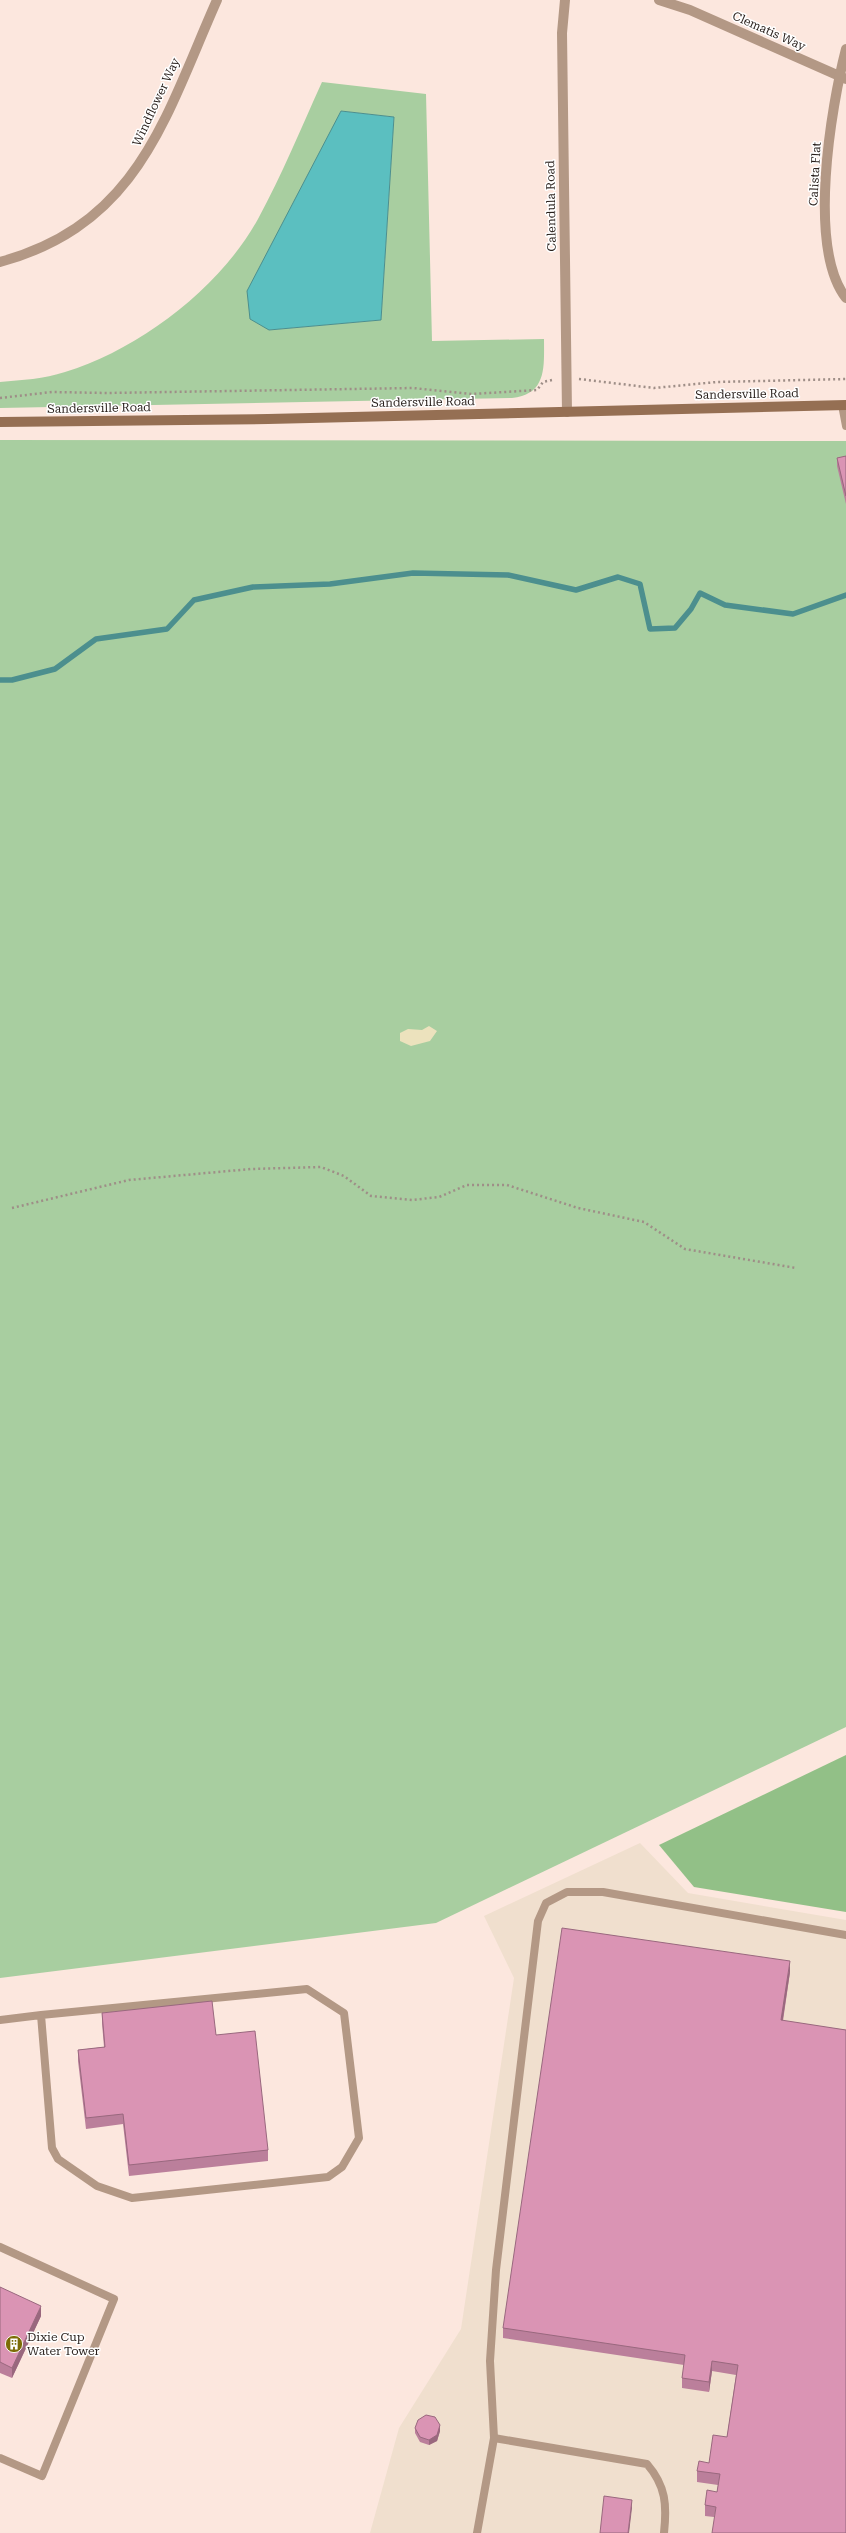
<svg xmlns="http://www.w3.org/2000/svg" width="846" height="2533" font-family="'Roboto Serif',serif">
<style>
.industrial{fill:#f0dfce}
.green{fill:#a8cea0;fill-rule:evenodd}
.forest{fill:#92c087}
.sand{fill:#ece2bd}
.water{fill:#5bbfc0;stroke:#4c8f8e}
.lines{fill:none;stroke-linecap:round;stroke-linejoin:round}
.stream{stroke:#4c8f8e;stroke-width:5.5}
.path{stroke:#9e8e87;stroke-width:2.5;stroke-dasharray:2 3;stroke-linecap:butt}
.lane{stroke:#b39885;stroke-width:8}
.street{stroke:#b39885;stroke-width:10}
.secondary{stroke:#956f53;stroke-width:10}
.wall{fill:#bb7f9b}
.shaded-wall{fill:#99687e}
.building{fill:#da94b4;stroke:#99687e}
.labels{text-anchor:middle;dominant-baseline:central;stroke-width:3;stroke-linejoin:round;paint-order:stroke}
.street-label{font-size:12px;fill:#281f1b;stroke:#fff}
.poi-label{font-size:12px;fill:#281f1b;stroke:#fff;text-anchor:start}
</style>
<rect width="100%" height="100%" fill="#fce7de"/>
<path class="industrial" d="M640 1843 688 1893 846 1920V2533H370L399 2428 461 2329 514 1978 484 1916Z"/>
<g class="green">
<path d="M322 82 426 94 432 341 544 339C544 367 547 394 512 398L0 408V382C22 380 44 379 65 372 140 349 220 288 258 219 282 175 301 128 322 82ZM341 111 394 117 381 320 269 330Z"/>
<path d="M0 440 846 441V1727L436 1923 0 1978Z"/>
</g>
<path class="forest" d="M846 1755V1912L694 1887 659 1845Z"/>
<path class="sand" d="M429 1026 437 1031 430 1041 411 1046 400 1041V1033L408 1029 422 1030Z"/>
<path class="water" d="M341 111 394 117 381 320 269 330 250 319 247 291Z"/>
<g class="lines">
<path class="stream" d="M0 680H12L55 669 96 639 167 629 194 600 253 587 330 584 413 573 508 575 576 590 618 577 640 584 650 629 675 628 691 609 700 593 725 605 793 614 846 595"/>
<g class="path">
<path d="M579 379 654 388 717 382 846 379"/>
<path d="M0 398 52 392 107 393 413 388 472 394 537 390 543 382 552 380"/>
<path d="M12 1208 129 1180 251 1169 321 1167 344 1176 371 1196 412 1200 439 1197 467 1185H507L578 1208 644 1222 685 1249 796 1268"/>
</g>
<g class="lane">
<path d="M842 405 846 426"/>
<path d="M0 2020 41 2015 307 1989 344 2013 359 2138 342 2167 328 2177 132 2198 97 2186 58 2159 52 2148 41 2015"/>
<path d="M0 2247 114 2299 42 2476 0 2458"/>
<path d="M494 2438 647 2464C666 2486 667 2505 664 2533"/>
<path d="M477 2533 494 2438 490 2361 496 2270 538 1921 546 1903 567 1892H603L846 1935"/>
</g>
<g class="street">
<path d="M565 0 562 33 567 412"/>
<path d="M659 0 690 10 846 79"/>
<path d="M846 49C831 107 807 248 846 298"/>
<path d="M0 262C139 224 165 117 217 0"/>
</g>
<path class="secondary" d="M0 422 268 419 846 405"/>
</g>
<g class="wall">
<path d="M846 456V504L837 466V458Z"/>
<path d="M790 1972 783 2021 846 2030 714 2517 705 2516V2505L717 2492 718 2485 697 2482V2471L709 2463 727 2437 736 2375 712 2371 709 2392 682 2388V2378L684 2365 503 2338V2328Z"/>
<path d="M102 2013 216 2035 268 2150V2161L129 2176 123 2124 86 2129 78 2061V2050L104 2047 102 2023Z"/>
<path d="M0 2287 41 2316 12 2378 0 2373Z"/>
<path d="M415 2428 440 2431 437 2441 429 2445 420 2442 415 2433Z"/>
</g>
<g class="shaded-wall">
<path d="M790 1961V1972L781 2031V2020Z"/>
<path d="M41 2306V2316L12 2378V2368Z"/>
<path d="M712 2361V2371L709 2392V2382Z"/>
<path d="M440 2425V2431L437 2441 429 2445V2440Z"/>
<path d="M632 2500V2508L629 2533H628Z"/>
</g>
<g class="building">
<path d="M846 456V496L837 458Z"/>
<path d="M562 1928 790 1961 781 2020 846 2030V2533H712L716 2507 705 2505 707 2490 717 2492 720 2474 697 2471 699 2461 709 2463 713 2435 727 2437 738 2365 712 2361 709 2382 682 2378 685 2355 503 2328Z"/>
<path d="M212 2001 216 2035 255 2031 268 2150 129 2165 123 2114 86 2118 78 2050 105 2047 102 2013Z"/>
<path d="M0 2287 41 2306 12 2368 0 2362Z"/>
<path d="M426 2415 435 2417 440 2425 437 2435 429 2440 420 2437 415 2428 418 2420Z"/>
<path d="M604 2496 632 2500 628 2533H600Z"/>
</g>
<defs>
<symbol id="building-disc" viewBox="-11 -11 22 22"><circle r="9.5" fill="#7c6c06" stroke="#fff"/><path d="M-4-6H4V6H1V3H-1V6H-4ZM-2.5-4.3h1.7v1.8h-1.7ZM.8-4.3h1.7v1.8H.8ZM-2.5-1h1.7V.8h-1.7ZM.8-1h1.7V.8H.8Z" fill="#fff"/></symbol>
</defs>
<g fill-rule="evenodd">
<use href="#building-disc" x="4" y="2334" width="20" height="20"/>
</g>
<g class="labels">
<g class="street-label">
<text transform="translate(769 31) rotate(24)">Clematis Way</text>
<text transform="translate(156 102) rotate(-65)">Windflower Way</text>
<text transform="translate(815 174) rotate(-87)">Calista Flat</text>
<text transform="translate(551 206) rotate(-91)">Calendula Road</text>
<text transform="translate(747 394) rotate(-1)">Sandersville Road</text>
<text transform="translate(423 402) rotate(-1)">Sandersville Road</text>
<text transform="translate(99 408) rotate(-1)">Sandersville Road</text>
</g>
<g class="poi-label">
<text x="27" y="2337">Dixie Cup<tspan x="27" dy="14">Water Tower</tspan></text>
</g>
</g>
</svg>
